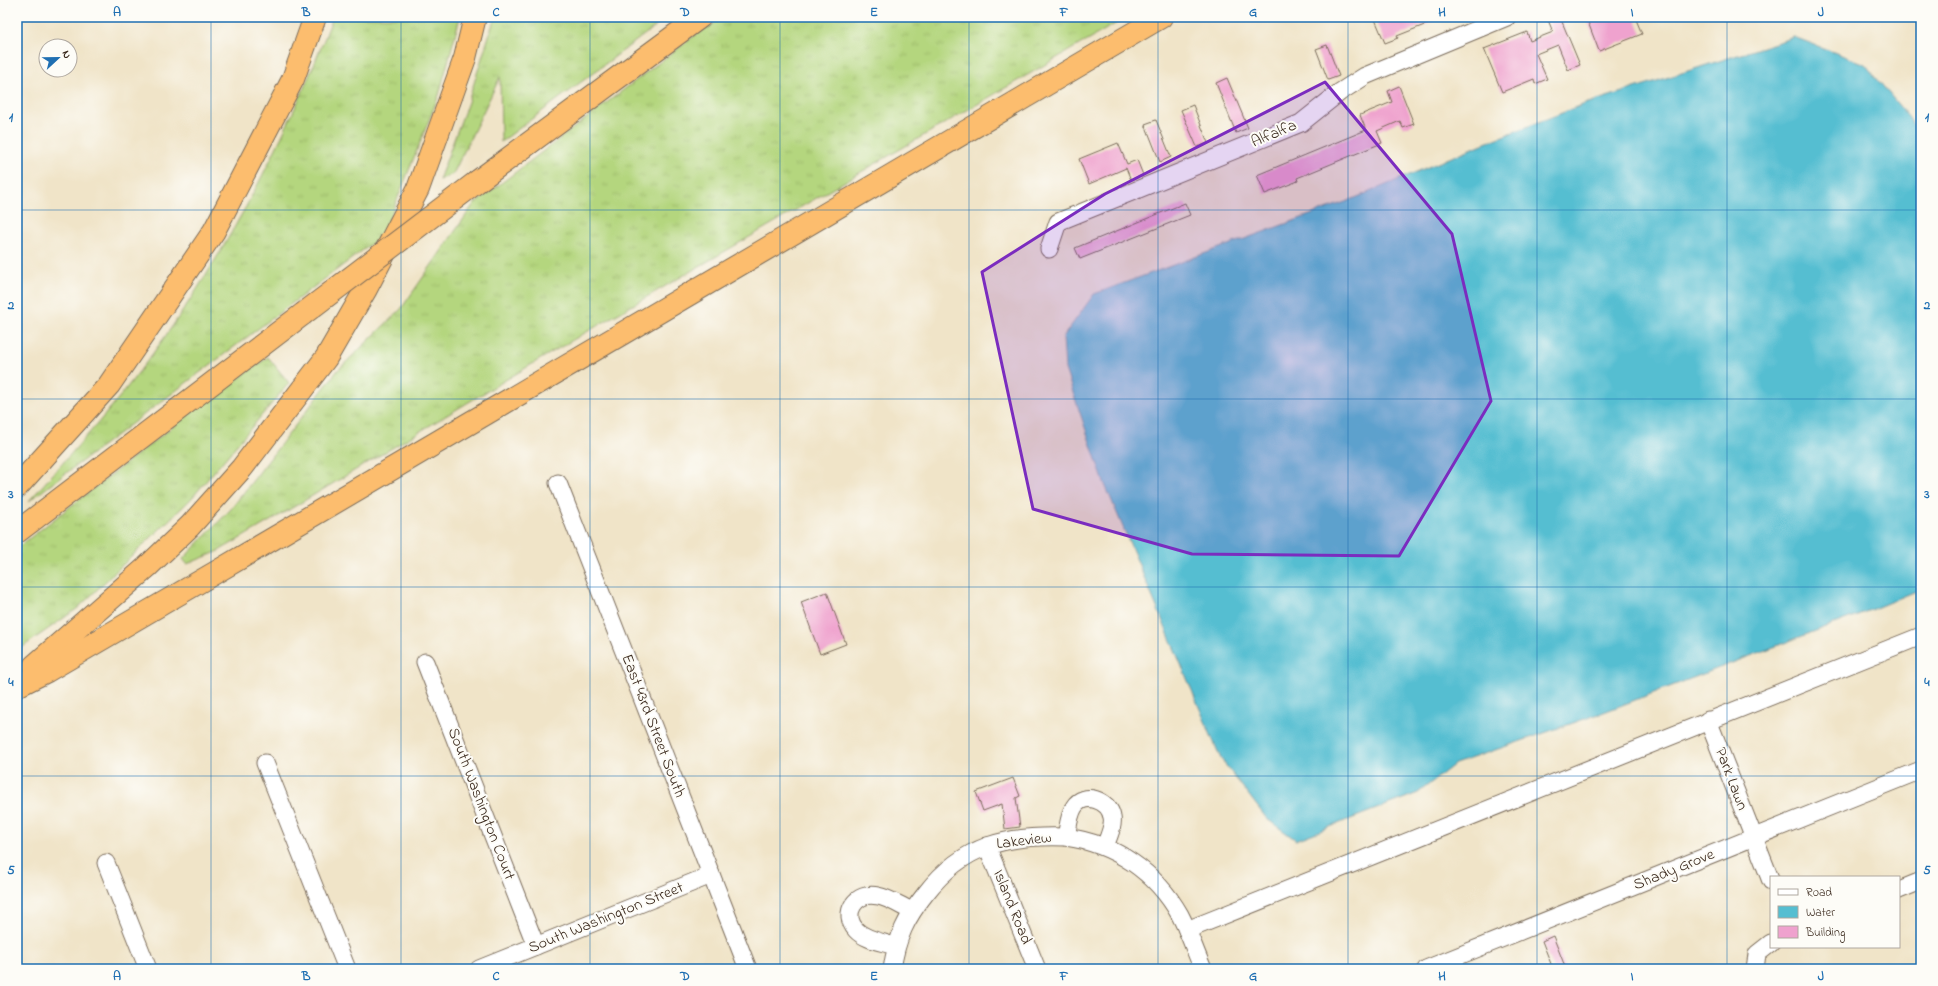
<svg xmlns="http://www.w3.org/2000/svg" width="1938" height="986" font-family="'Indie Flower',sans-serif">
<style>
.grass{fill:url(#grass-tufts);stroke:#78804e}
.water{fill:#55bed1;stroke:#487478}
.building{fill:#efa2ce}
.lines{fill:none;stroke-linecap:round;stroke-linejoin:round}
.minor-casing{stroke:#7a6b5a;stroke-width:19}
.highway-casing{stroke:#7a6b5a;stroke-width:24}
.minor{stroke:#fff;stroke-width:17}
.highway{stroke:#fcbd6e;stroke-width:22}
.highway-bridge-casing{stroke:#7a6b5a;stroke-width:24;stroke-linecap:butt}
.highway-bridge{stroke:#fcbd6e;stroke-width:22}
.marked{fill:#7b2cbf;fill-opacity:0.2;stroke:#7b2cbf;stroke-width:3;stroke-linejoin:round}
.grid{fill:none;stroke:#1f6fb2;stroke-width:1;stroke-opacity:0.55}
.labels{text-anchor:middle;dominant-baseline:central;stroke-width:4;stroke-linejoin:round;paint-order:stroke}
.street-label{font-size:16px;fill:#3b2a1e;stroke:#fdfcf7}
.neatline{fill:none;stroke:#1f6fb2;stroke-width:1.5}
.grid-label{font-size:13px;text-anchor:middle;font-weight:bold;fill:#1f6fb2}
</style>
<defs>
<pattern id="grass-tufts" width="24" height="20" patternUnits="userSpaceOnUse"><rect width="24" height="20" fill="#b4d67e"/><path d="M3 7l-1-3M5 7V3M7 7l1-3M15 17l-1-3M17 17v-4M19 17l1-3" fill="none" stroke="#9cb86c"/></pattern>
</defs>
<rect width="100%" height="100%" fill="#fdfcf7"/>
<filter id="ink" filterUnits="userSpaceOnUse"><feTurbulence type="fractalNoise" baseFrequency=".025" numOctaves="2"/><feDisplacementMap in="SourceGraphic" scale="8" xChannelSelector="R" yChannelSelector="G"/><feConvolveMatrix kernelMatrix="1 2 1 2 8 2 1 2 1" color-interpolation-filters="sRGB"/></filter>
<filter id="wash" filterUnits="userSpaceOnUse"><feTurbulence type="fractalNoise" baseFrequency=".012" numOctaves="4" result="noise"/><feDisplacementMap in="SourceGraphic" scale="16" xChannelSelector="R" yChannelSelector="G"/><feGaussianBlur stdDeviation="0.9" result="paint"/><feColorMatrix in="noise" values="0 0 0 0 0 0 0 0 0 0 0 0 0 0 0 0 0 1.4 0 .05"/><feComposite in="paint" operator="in"/></filter>
<g filter="url(#wash)">
<rect width="100%" height="100%" fill="#f0e4c8"/>
<g class="grass">
<path d="M333 17H460L439 95 383 235 29 501C64 461 100 423 132 381 218 271 283 147 333 17Z"/>
<path d="M495 17H668L501 142 500 77 453 174 439 180 468 102Z"/>
<path d="M724 17H1127L554 351 282 514 217 552 187 564 183 559 231 509 338 370 401 309 474 204 694 36Z"/>
<path d="M268 357 289 383 191 499 78 608 17 651V548L194 410Z"/>
</g>
<path class="water" d="M1794 37 1865 64 1909 118 1921 138V589L1873 609 1596 715 1455 764 1418 793 1296 840 1267 819 1221 759 1103 480 1065 369 1063 337 1094 294 1348 201 1480 145 1585 104Z"/>
<g id="blocks">
<g class="building">
<path d="M1374 17H1442V18L1397 36 1398 38 1385 43Z"/>
<path d="M1555 17H1560L1580 65 1568 70 1558 45 1536 54 1547 79 1535 84 1534 79 1502 92 1484 49 1527 32 1530 41 1553 32 1548 20Z"/>
<path d="M1586 17H1635L1642 34 1599 51Z"/>
<path d="M1327 45 1339 76 1328 80 1316 49Z"/>
<path d="M1227 78 1248 128 1236 133 1216 83Z"/>
<path d="M1399 86 1414 124 1403 128 1400 121 1377 131 1382 143 1297 178 1298 181 1265 194 1257 175 1366 130 1360 115 1392 102 1388 91Z"/>
<path d="M1193 105 1208 143 1197 147 1181 110Z"/>
<path d="M1156 120 1171 157 1160 162 1145 124Z"/>
<path d="M1118 143 1127 164 1137 160 1143 175 1131 180 1126 168 1089 184 1079 159Z"/>
<path d="M1185 203 1190 215 1080 259 1075 248Z"/>
<path d="M827 592 846 644 820 654 801 602Z"/>
<path d="M1013 778 1020 796 1016 798 1020 827 1005 829 1002 804 983 811 976 792Z"/>
<path d="M1553 936 1566 969H1553L1542 941Z"/>
</g>
</g>
</g>
<g filter="url(#ink)">
<use href="#blocks" fill-opacity="0" stroke="#7a6b5a" stroke-width="1"/>
<g class="lines">
<defs>
<g id="minor">
<path d="M1049 249 1058 222 1301 123 1340 92 1365 76 1507 17"/>
<path d="M558 483 748 969"/>
<path d="M425 662 536 946"/>
<path d="M1708 720 1771 881"/>
<path d="M265 763 347 969"/>
<path d="M1066 837C1115 844 1156 872 1180 915 1189 932 1195 951 1203 969"/>
<path d="M987 846 1037 969"/>
<path d="M106 863 148 969"/>
<path d="M1899 890 1921 881"/>
<path d="M1187 930 1921 636"/>
<path d="M895 946C883 942 865 940 856 930 841 913 856 891 878 896 889 898 901 906 912 911"/>
<path d="M479 969 711 875"/>
<path d="M892 969C897 937 906 918 926 893 964 844 1007 835 1066 837 1068 828 1069 815 1074 807 1084 791 1109 800 1112 817 1114 826 1108 838 1105 846"/>
<path d="M1426 969 1921 770"/>
<path d="M1755 969 1757 954 1771 943"/>
</g>
<g id="highway">
<path d="M478 181 700 17"/>
<path d="M17 487 109 385 214 231 293 79 315 17"/>
<path d="M17 532 303 314"/>
<path d="M34 666 147 567 190 526 242 468 326 358 366 289 418 189 465 58 475 17"/>
<path d="M17 686 47 671 218 571 1161 17"/>
</g>
</defs>
<use href="#minor" class="minor-casing"/>
<use href="#highway" class="highway-casing"/>
<use href="#minor" class="minor"/>
<use href="#highway" class="highway"/>
<defs>
<path id="highway-bridge" d="M303 314 478 181"/>
</defs>
<use href="#highway-bridge" class="highway-bridge-casing"/>
<use href="#highway-bridge" class="highway-bridge"/>
</g>
</g>
<path class="marked" d="M1325 82 1452 234 1491 401 1399 556 1192 554 1033 509 982 272 1105 194Z"/>
<path class="grid" d="M211 17V969M401 17V969M590 17V969M780 17V969M969 17V969M1158 17V969M1348 17V969M1537 17V969M1727 17V969M17 210H1921M17 399H1921M17 587H1921M17 776H1921"/>
<g class="labels">
<g class="street-label">
<text transform="translate(1274 134) rotate(-23)">Alfalfa</text>
<text transform="translate(653 726) rotate(69)">East 43rd Street South</text>
<text transform="translate(1731 779) rotate(69)">Park Lawn</text>
<text transform="translate(481 804) rotate(69)">South Washington Court</text>
<text transform="translate(1024 841) rotate(-7)">Lakeview</text>
<text transform="translate(1674 870) rotate(-22)">Shady Grove</text>
<text transform="translate(1012 907) rotate(68)">Island Road</text>
<text transform="translate(606 918) rotate(-22)">South Washington Street</text>
</g>
</g>
<rect width="1938" height="986" fill="none" stroke="#fdfcf7" stroke-width="44"/>
<rect x="1770" y="876" width="130" height="72" fill="#fdfcf7" stroke="#afa8a0"/>
<rect x="1778" y="889" width="20" height="6" fill="#ffffff" stroke="#afa8a0"/>
<text x="1806" y="896" font-size="12" fill="#3b2a1e">Road</text>
<rect x="1778" y="906" width="20" height="12" fill="#55bed1" stroke="#afa8a0"/>
<text x="1806" y="916" font-size="12" fill="#3b2a1e">Water</text>
<rect x="1778" y="926" width="20" height="12" fill="#efa2ce" stroke="#afa8a0"/>
<text x="1806" y="936" font-size="12" fill="#3b2a1e">Building</text>
<g transform="translate(58 58) rotate(68)"><circle r="19" fill="#fdfcf7" stroke="#afa8a0"/>
<path d="M0-3L7 15L0 10L-7 15Z" fill="#1f6fb2"/>
<text y="-6" font-size="11" font-weight="bold" text-anchor="middle" fill="#3b2a1e">N</text>
</g>
<rect x="22" y="22" width="1894" height="942" class="neatline"/>
<g class="grid-label">
<text x="117" y="16">A</text>
<text x="306" y="16">B</text>
<text x="496" y="16">C</text>
<text x="685" y="16">D</text>
<text x="874" y="16">E</text>
<text x="1064" y="16">F</text>
<text x="1253" y="16">G</text>
<text x="1442" y="16">H</text>
<text x="1632" y="16">I</text>
<text x="1821" y="16">J</text>
<text x="11" y="121">1</text>
<text x="1927" y="121">1</text>
<text x="11" y="309">2</text>
<text x="1927" y="309">2</text>
<text x="11" y="498">3</text>
<text x="1927" y="498">3</text>
<text x="11" y="686">4</text>
<text x="1927" y="686">4</text>
<text x="11" y="874">5</text>
<text x="1927" y="874">5</text>
<text x="117" y="980">A</text>
<text x="306" y="980">B</text>
<text x="496" y="980">C</text>
<text x="685" y="980">D</text>
<text x="874" y="980">E</text>
<text x="1064" y="980">F</text>
<text x="1253" y="980">G</text>
<text x="1442" y="980">H</text>
<text x="1632" y="980">I</text>
<text x="1821" y="980">J</text>
</g>
</svg>
